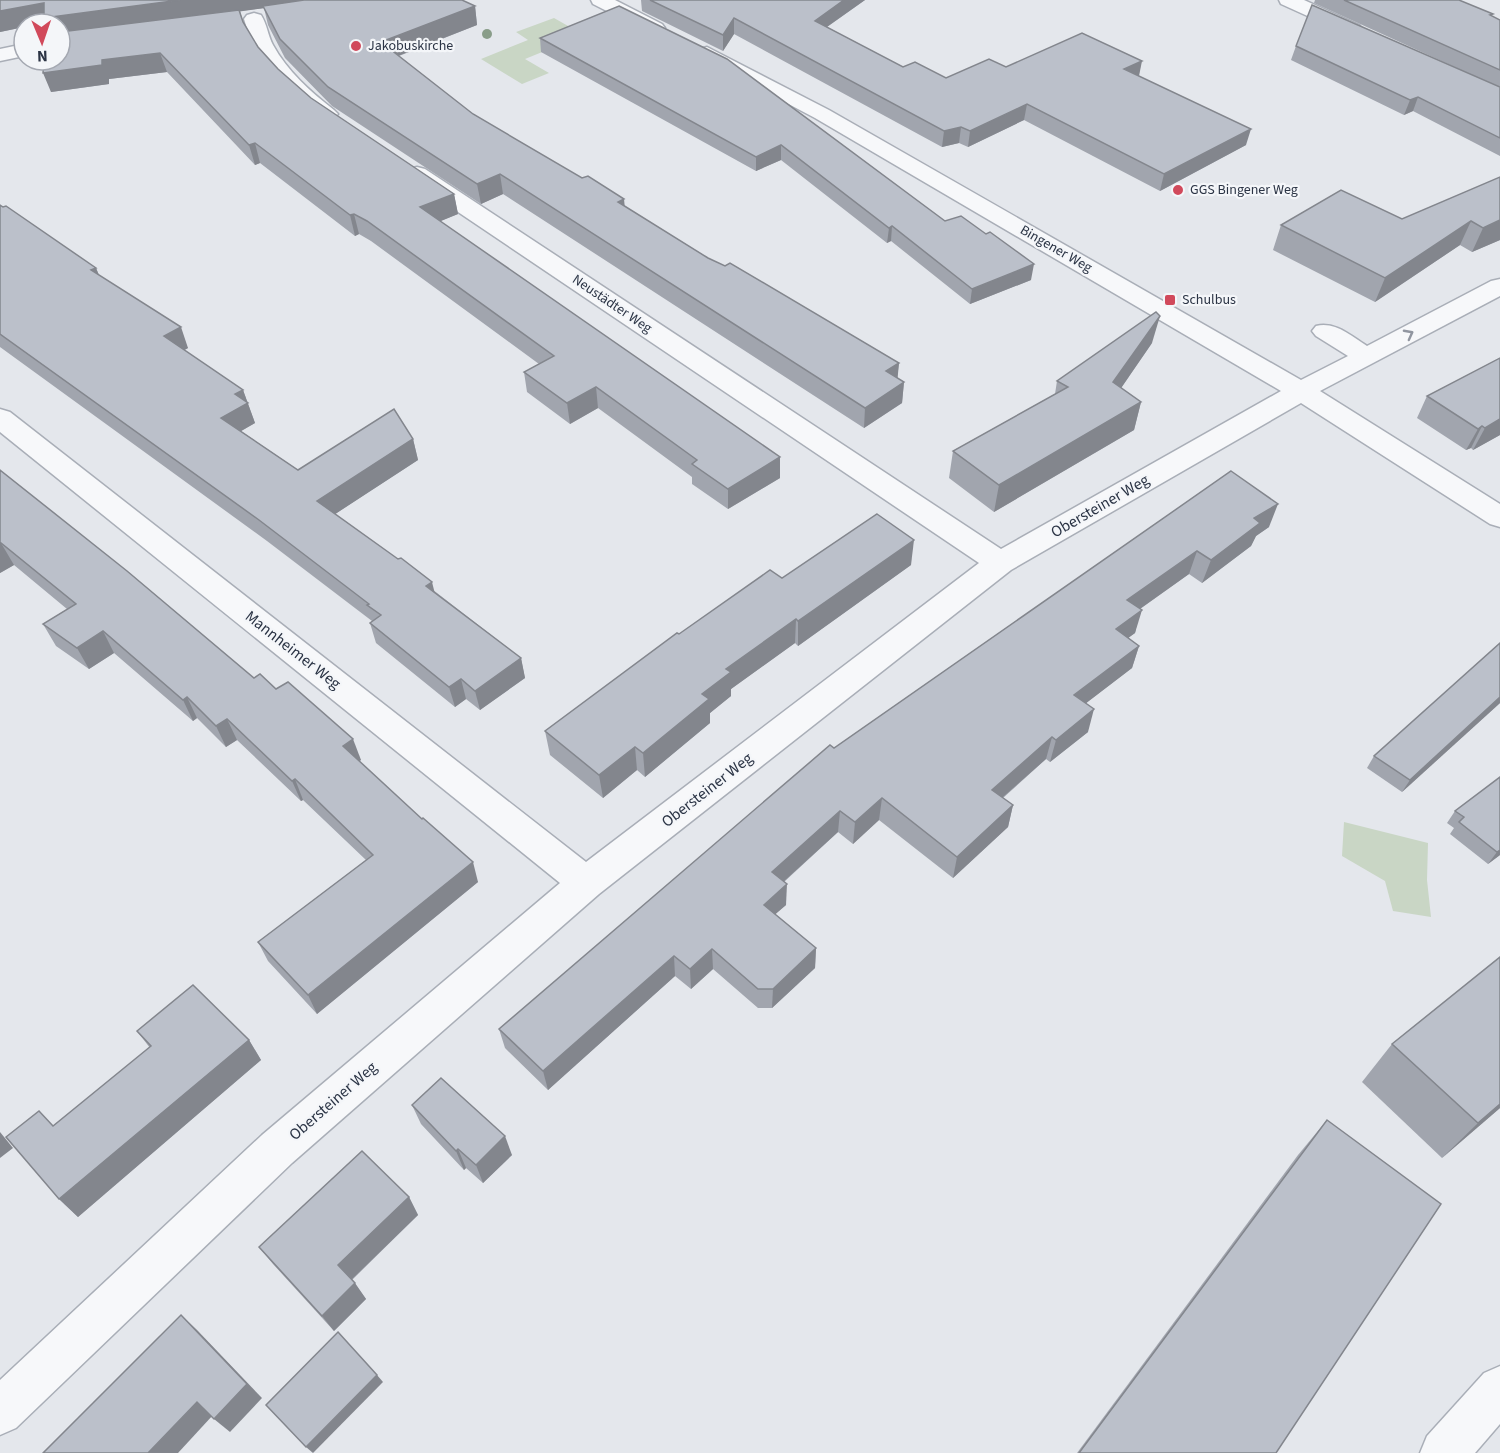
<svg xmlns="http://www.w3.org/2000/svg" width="1500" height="1453" font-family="'Source Sans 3',sans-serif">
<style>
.green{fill:#c9d6c5}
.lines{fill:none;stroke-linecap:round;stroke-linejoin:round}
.minor-casing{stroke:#a9aeb7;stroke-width:3}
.minor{fill:#f7f8fa;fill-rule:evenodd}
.tree{fill:#899d89}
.wall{fill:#a1a5ae}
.shaded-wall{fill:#83868d}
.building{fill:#bbc0ca;stroke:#83868d;stroke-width:1.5}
.oneway{stroke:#9196a0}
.poi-dot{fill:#d1495b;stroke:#f4f6f9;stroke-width:2}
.labels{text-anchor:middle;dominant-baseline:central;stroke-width:4.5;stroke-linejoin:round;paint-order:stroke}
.far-poi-label{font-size:14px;fill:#2b3445;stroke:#f4f6f9;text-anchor:start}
.far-street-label{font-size:14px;fill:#2b3445;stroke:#f4f6f9}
.street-label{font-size:16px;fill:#2b3445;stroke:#f4f6f9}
</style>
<rect width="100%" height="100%" fill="#e4e7ec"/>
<g class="green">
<path d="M554 18 584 35 525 59 549 73 522 84 481 59 528 40 516 32Z"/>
<path d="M1344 822 1428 843 1427 880 1431 917 1393 911 1385 881 1342 856Z"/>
</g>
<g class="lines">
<defs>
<g id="minor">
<path d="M591 0H615L662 24 665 28 662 32H648L593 4Z"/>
<path d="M1279 0H1304L1359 25 1362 29 1359 33H1345L1281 4Z"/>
<path d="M254 13 261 15C267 24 268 36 273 45 287 71 311 92 334 110L338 114 334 118C308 125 265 67 254 46 249 37 247 28 244 19L247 15Z"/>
<path d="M24 44V56L0 61V49Z"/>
<path d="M707 47 829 110 1301 380 1348 356 1316 336 1312 331 1316 326C1335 321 1351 336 1367 346L1491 281 1500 279V296L1320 391 1500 504V527L1490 524 1301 403 1011 570 599 894 292 1163 16 1428 0 1435V1380L262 1135 560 883 0 432V409L10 412 586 862 979 563 409 179 406 174 409 169 417 167 425 169 1001 549 1281 391 815 118 700 57 697 53 700 49Z"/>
<path d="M1500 1366V1424L1475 1453H1420L1427 1436 1484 1373Z"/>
</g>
</defs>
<use href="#minor" class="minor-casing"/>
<use href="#minor" class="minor"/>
</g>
<circle class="tree" cx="487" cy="34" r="5"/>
<g class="wall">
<path d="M0 0 475 6 477 25 399 56 473 114 708 258 899 363 897 378 904 382 902 403 864 428 503 194 481 204 332 106 285 58 268 25 264 8 240 11 243 22 258 47 278 69 311 98 454 194 458 214 440 221 780 478 728 509 692 484V477L598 408 570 424 527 392 524 372 539 364 371 241 359 234 355 236 260 163 255 165 167 72 109 79V84L51 92 44 23 24 24V27L0 32Z"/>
<path d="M641 0H865L827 27 903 67 946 78 1006 67 1139 76 1246 145 1160 191 1024 120 968 147 959 143 942 147 734 34 723 51 642 11Z"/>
<path d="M1315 0H1459L1500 20V156L1413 111 1404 115 1291 60 1296 46 1481 79 1314 3Z"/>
<path d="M619 6 945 221 1031 280 970 304 891 241 887 243 781 160 756 171 541 52 540 38Z"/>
<path d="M1500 177V240L1472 252 1460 245 1375 302 1273 250 1281 225 1402 219Z"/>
<path d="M0 205 96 268 99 275 188 348 184 350 243 390 255 423 241 431 298 470 413 439 418 460 335 514 521 658 525 678 480 710 466 699 455 707 376 643 370 623 372 621 267 541 0 347Z"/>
<path d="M1152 343 1121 388 1141 402 1134 430 994 512 949 478 953 451 1055 394 1057 381Z"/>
<path d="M1500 358V435L1473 450 1471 448 1466 450 1417 418 1427 396Z"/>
<path d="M0 470 254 678 361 760 359 761 478 882 317 1014 268 961 258 942 366 860 303 800 301 801 237 740 226 747 197 718 193 721 114 653 89 669 56 646 43 624 67 609 14 565 0 573Z"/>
<path d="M1231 471 1269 527 1256 536 1251 546 1202 583 1189 574 1140 609 1135 633 1128 638 1139 646 1132 668 1086 703 1088 732 1050 762 1046 759 1003 798 1013 805 1008 827 953 878 879 820 853 844 838 832 784 882 786 905 775 914 816 948 815 968 772 1008H758L713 969 691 989 675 976 548 1090 505 1048 499 1029 834 748Z"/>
<path d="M911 565 798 646 795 643 731 689V696L710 713V723L645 777 637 770 603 798 550 755 545 731 679 634 782 578Z"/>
<path d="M1500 643V703L1402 792 1367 768 1374 756Z"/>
<path d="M1500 777V855L1488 864 1450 834 1454 828 1447 823 1455 811Z"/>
<path d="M1500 957V1108L1442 1158 1362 1082 1392 1044Z"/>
<path d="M137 1031 249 1040 261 1060 78 1217 59 1199 53 1126 150 1048Z"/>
<path d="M412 1105 512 1155 483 1183 466 1168 464 1170 421 1124Z"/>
<path d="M1327 1120 1276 1453H1077L1298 1155Z"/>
<path d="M409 1197 418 1215 352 1280 366 1299 334 1331 273 1264 259 1247Z"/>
</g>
<g class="shaded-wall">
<path d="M180 0H324L60 36V24H51L52 17Z"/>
<path d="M844 0H865L814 36 815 21Z"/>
<path d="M44 3 52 22 40 24H24V27L0 32V11Z"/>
<path d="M475 6 477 25 385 61 381 42Z"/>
<path d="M734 18V34L723 51V35Z"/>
<path d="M160 53 167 72 109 79V84L51 92 43 73 102 60Z"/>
<path d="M1142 61 1139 76 1124 69Z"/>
<path d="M1418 97 1413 111 1404 115 1410 100Z"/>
<path d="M1027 104 1024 120 968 147 970 131Z"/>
<path d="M961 127 959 143 942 147 944 131Z"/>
<path d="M1251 129 1246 145 1160 191 1164 174Z"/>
<path d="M255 143 260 163 255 165 249 145Z"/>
<path d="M781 145V160L756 171V157Z"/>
<path d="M500 174 503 194 481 204 477 184Z"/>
<path d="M454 194 458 214 424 228 420 207Z"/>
<path d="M624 199 626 219 618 202Z"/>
<path d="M354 214 359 234 355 236 350 215Z"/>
<path d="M1500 220V240L1472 252 1483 228Z"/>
<path d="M1471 221 1460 245 1375 302 1385 278Z"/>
<path d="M892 226 891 241 887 243 889 228Z"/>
<path d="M1034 264 1031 280 970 304 972 289Z"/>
<path d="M96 268 104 288 91 270Z"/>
<path d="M1160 316 1152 343 1106 410 1113 382Z"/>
<path d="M181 327 188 348 172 357 164 336Z"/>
<path d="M899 363 897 384 886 371Z"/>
<path d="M904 382 902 403 864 428 865 408Z"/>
<path d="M596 387 598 408 570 424 567 403Z"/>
<path d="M243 390 255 423 229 438 221 418 235 394Z"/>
<path d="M1141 402 1134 430 994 512 999 485Z"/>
<path d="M1500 419V435L1473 450 1485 428Z"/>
<path d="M1482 426 1471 448 1466 450 1478 429Z"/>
<path d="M413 439 418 460 323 522 317 501Z"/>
<path d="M780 457V478L728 509V489Z"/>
<path d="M1278 504 1269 527 1256 536 1251 546 1202 583 1211 560 1254 518Z"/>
<path d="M914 540 911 565 798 646V621Z"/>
<path d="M1 543 14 565 0 573V544Z"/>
<path d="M1197 551 1189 574 1120 623 1127 600Z"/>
<path d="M432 582 437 602 426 586Z"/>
<path d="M1142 610 1135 633 1109 652 1116 629Z"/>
<path d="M796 619 795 643 731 689V696L710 713V723L645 777 643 753 726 669Z"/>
<path d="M103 631 114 653 89 669 77 648Z"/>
<path d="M1139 646 1132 668 1068 717 1074 695Z"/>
<path d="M521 658 525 678 480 710 475 691Z"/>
<path d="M461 679 466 699 455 707 449 687Z"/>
<path d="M187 697 197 718 193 721 183 700Z"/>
<path d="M1500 697V703L1402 792 1410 780Z"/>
<path d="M1094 709 1088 732 1050 762 1056 740Z"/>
<path d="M227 719 237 740 226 747 216 726Z"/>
<path d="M1052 737 1046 759 987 811 992 790Z"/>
<path d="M353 739 361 760 351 767 343 746Z"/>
<path d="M635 747 637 770 603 798 599 775Z"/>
<path d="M295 779 303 800 301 801 292 781Z"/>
<path d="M882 798 879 820 853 844 855 822Z"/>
<path d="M1013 805 1008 827 953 878 957 857Z"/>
<path d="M840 811 838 832 771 893 772 872Z"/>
<path d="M1500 850V855L1488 864 1497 852Z"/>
<path d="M473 862 478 882 317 1014 308 995Z"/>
<path d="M787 884 786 905 763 925 764 905Z"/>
<path d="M816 948 815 968 772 1008 773 989Z"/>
<path d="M712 949 713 969 691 989 690 969Z"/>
<path d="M674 956 675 976 548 1090 543 1071Z"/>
<path d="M249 1040 261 1060 78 1217 59 1199Z"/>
<path d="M1500 1104V1108L1442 1158 1478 1123Z"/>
<path d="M0 1132 13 1148 0 1158Z"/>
<path d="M505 1136 512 1155 483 1183 476 1165Z"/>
<path d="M458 1149 466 1168 464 1170 456 1151Z"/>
<path d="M409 1197 418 1215 349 1282 338 1265Z"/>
<path d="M355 1283 366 1299 334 1331 322 1316Z"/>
<path d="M181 1315 197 1330 262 1398 230 1432 214 1419Z"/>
<path d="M377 1375 383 1382 313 1453 306 1447Z"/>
<path d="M197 1402 213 1415 178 1453H148Z"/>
</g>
<g class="building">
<path d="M0 0H180L52 17 51 24H44V3L0 11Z"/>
<path d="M304 0H462L475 6 381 42 473 114 582 178 588 176 624 199 618 202 708 258 725 266 730 263 899 363 886 371 904 382 865 408 500 174 477 184 328 87 280 39 263 6Z"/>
<path d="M650 0H844L815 21 903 67 915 62 946 78 989 59 1006 67 1082 33 1142 61 1124 69 1251 129 1164 174 1027 104 970 131 961 127 944 131 734 18 723 35Z"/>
<path d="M1344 0H1459L1493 14 1490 15 1500 20V70Z"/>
<path d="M1312 5 1500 87V138L1418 97 1410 100 1296 46Z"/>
<path d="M619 6 727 59 945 221 961 216 986 234 990 232 1034 264 972 289 892 226 889 228 781 145 756 157 540 38Z"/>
<path d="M239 10 243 22 258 47 278 69 311 98 454 194 420 207 780 457 728 489 692 464 697 460 596 387 567 403 524 372 554 356 367 221 354 214 350 215 255 143 249 145 160 53 102 60V65L43 73 44 60H60V32Z"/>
<path d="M1500 177V220L1483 228 1471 221 1385 278 1281 225 1341 190 1402 219Z"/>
<path d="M0 205 3 207 6 206 96 268 91 270 181 327 164 336 243 390 235 394 248 403 221 418 298 470 394 409 413 439 317 501 398 559 401 558 432 582 426 586 521 658 475 691 461 679 449 687 370 623 381 615 367 605 369 604 259 520 0 334Z"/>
<path d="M1156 312 1160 316 1113 382 1141 402 999 485 953 451 1068 387 1057 381Z"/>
<path d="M1500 358V419L1485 428 1482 426 1478 429 1427 396Z"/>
<path d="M0 470 127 571 254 678 260 674 276 689 288 682 353 739 343 746 422 819 423 818 473 862 308 995 258 942 373 855 295 779 292 781 227 719 216 726 187 697 183 700 103 631 77 648 43 624 76 604 1 543 0 544Z"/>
<path d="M1231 471 1278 504 1254 518 1260 523 1211 560 1197 551 1127 600 1142 610 1116 629 1139 646 1074 695 1094 709 1056 740 1052 737 992 790 1013 805 957 857 882 798 855 822 840 811 772 872 787 884 764 905 816 948 773 989H758L712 949 690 969 674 956 543 1071 499 1029 830 745 834 748Z"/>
<path d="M877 514 914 540 798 621 796 619 726 669 731 672 702 694 709 699 643 753 635 747 599 775 545 731 677 633 679 634 770 570 782 578Z"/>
<path d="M1500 643V697L1410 780 1374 756Z"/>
<path d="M1500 777V850L1497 852 1459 822 1464 817 1455 811Z"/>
<path d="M1500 957V1104L1478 1123 1392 1044Z"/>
<path d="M193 985 249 1040 59 1199 6 1137 39 1111 53 1126 151 1046 137 1031Z"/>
<path d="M441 1078 505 1136 476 1165 458 1149 456 1151 412 1105Z"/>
<path d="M1327 1120 1441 1204 1276 1453H1079Z"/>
<path d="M362 1151 409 1197 338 1265 355 1283 322 1316 259 1247Z"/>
<path d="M181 1315 247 1384 214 1419 197 1402 148 1453H43Z"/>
<path d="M338 1332 377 1375 306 1447 266 1405Z"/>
</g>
<defs><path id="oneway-chevron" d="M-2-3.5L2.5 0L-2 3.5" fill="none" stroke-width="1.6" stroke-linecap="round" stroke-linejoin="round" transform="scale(1.5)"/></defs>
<use class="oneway" href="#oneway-chevron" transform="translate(1409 334) rotate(-28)"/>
<g class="poi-dot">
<circle cx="356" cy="46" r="6"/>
<circle cx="1178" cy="190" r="6"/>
<rect x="1164" y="294" width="12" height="12" rx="3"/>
</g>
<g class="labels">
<g class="far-poi-label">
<text x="368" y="46">Jakobuskirche</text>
<text x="1190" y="190">GGS Bingener Weg</text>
<text x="1182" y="300">Schulbus</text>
</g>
<g class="far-street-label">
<text transform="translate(1056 249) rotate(30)">Bingener Weg</text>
<text transform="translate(612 304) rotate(34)">Neustädter Weg</text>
</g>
<g class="street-label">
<text transform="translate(1100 506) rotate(-30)">Obersteiner Weg</text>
<text transform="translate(293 650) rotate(38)">Mannheimer Weg</text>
<text transform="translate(707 790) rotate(-38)">Obersteiner Weg</text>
<text transform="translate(333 1101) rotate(-41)">Obersteiner Weg</text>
</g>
</g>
<g transform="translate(42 42) rotate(178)"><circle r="28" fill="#f4f6f9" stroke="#a4a8b1" stroke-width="1.5"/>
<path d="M0-4.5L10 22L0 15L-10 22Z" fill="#d1495b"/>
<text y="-9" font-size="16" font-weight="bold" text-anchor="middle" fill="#2b3445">N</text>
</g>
</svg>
